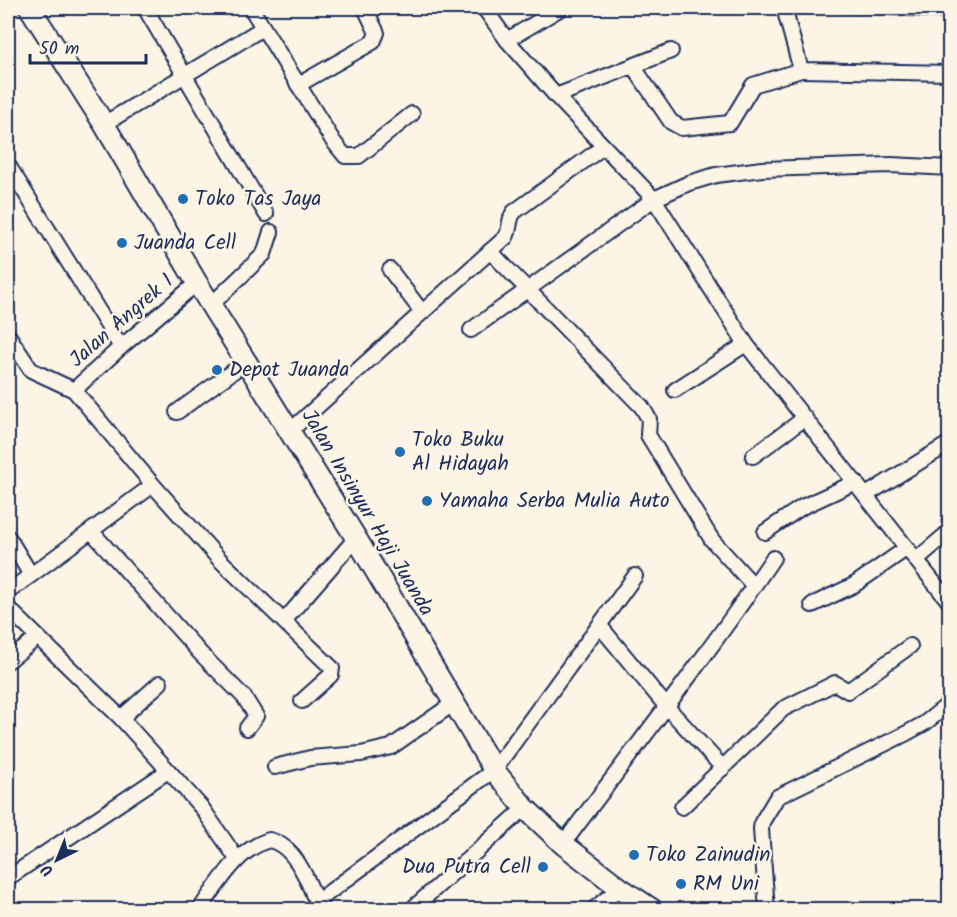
<svg xmlns="http://www.w3.org/2000/svg" width="957" height="917" font-family="Kalam,sans-serif">
<style>
.green{fill:#dfdbd4;stroke:#7d8599;stroke-width:1.5}
.lines{fill:none;stroke-linecap:round;stroke-linejoin:round}
.street-casing{stroke:#1b2f5e;stroke-width:18}
.secondary-casing{stroke:#1b2f5e;stroke-width:24}
.street{stroke:#fcf5e5;stroke-width:14}
.secondary{stroke:#fcf5e5;stroke-width:20}
.poi-dot{fill:#1f6fb2;stroke:#fcf5e5;stroke-width:2}
.labels{text-anchor:middle;dominant-baseline:central;stroke-width:5;stroke-linejoin:round;paint-order:stroke}
.poi-label{font-size:21px;fill:#1b2f5e;stroke:#fcf5e5;text-anchor:start}
.street-label{font-size:21px;fill:#1b2f5e;stroke:#fcf5e5}
</style>
<rect width="100%" height="100%" fill="#fcf5e5"/>
<filter id="ink" filterUnits="userSpaceOnUse"><feTurbulence type="fractalNoise" baseFrequency=".0167" numOctaves="2"/><feDisplacementMap in="SourceGraphic" scale="12" xChannelSelector="R" yChannelSelector="G"/><feConvolveMatrix kernelMatrix="1 2 1 2 8 2 1 2 1" color-interpolation-filters="sRGB"/></filter>
<g filter="url(#ink)">
<path class="green" d="M790 8H949V19L790 9Z"/>
<g class="lines">
<defs>
<g id="street">
<path d="M145 8 266 214"/>
<path d="M251 8 333 141 345 156H359L412 114"/>
<path d="M484 8 507 40 556 96 654 199 746 344 950 603"/>
<path d="M784 8 801 70 950 73"/>
<path d="M507 40 561 8"/>
<path d="M633 66 671 122 682 128 730 123 753 85 801 70"/>
<path d="M298 85 373 42 377 33 365 8"/>
<path d="M556 96 671 51"/>
<path d="M104 124 263 28"/>
<path d="M8 165 121 347"/>
<path d="M490 251 642 407 649 419 648 435 712 540 754 586"/>
<path d="M390 270 422 312"/>
<path d="M211 305 264 254 271 232"/>
<path d="M471 330 654 199 689 183 716 175 762 169 891 165 950 168"/>
<path d="M8 335 31 370 74 390 153 485 220 560 332 668 331 675 302 701"/>
<path d="M74 390 121 347 197 283"/>
<path d="M675 390 746 344"/>
<path d="M177 412 246 362"/>
<path d="M290 431 506 237C511 228 508 220 514 212L603 147"/>
<path d="M753 456 805 418"/>
<path d="M866 495 950 443"/>
<path d="M92 532 201 654 244 697 256 716 247 728"/>
<path d="M765 532 802 507 856 482"/>
<path d="M8 537 31 575"/>
<path d="M916 560 950 531"/>
<path d="M8 592 153 485"/>
<path d="M812 605 854 585 907 548"/>
<path d="M8 608 121 718 202 808 237 859"/>
<path d="M284 621 356 538"/>
<path d="M600 626 666 706 723 768"/>
<path d="M8 661 37 638"/>
<path d="M121 718 160 683"/>
<path d="M275 767 310 758 361 754 391 747 454 703"/>
<path d="M682 807 783 709 835 683 848 691 910 646"/>
<path d="M563 844C634 749 707 656 773 558"/>
<path d="M8 878 168 771"/>
<path d="M316 902 494 770 635 576"/>
<path d="M199 910C219 884 236 850 269 840 296 845 311 887 319 910"/>
<path d="M411 910 525 808"/>
<path d="M593 910 620 888"/>
<path d="M767 910 761 829 762 822 777 797 907 733 925 723 950 703"/>
</g>
<path id="secondary" d="M30 8 104 124 197 283 356 538 494 770 525 808 563 844 620 888 653 910"/>
</defs>
<use href="#street" class="street-casing"/>
<use href="#secondary" class="secondary-casing"/>
<use href="#street" class="street"/>
<use href="#secondary" class="secondary"/>
</g>
</g>
<g class="poi-dot">
<circle cx="183" cy="199" r="6"/>
<circle cx="122" cy="243" r="6"/>
<circle cx="217" cy="370" r="6"/>
<circle cx="400" cy="452" r="6"/>
<circle cx="427" cy="501" r="6"/>
<circle cx="634" cy="855" r="6"/>
<circle cx="543" cy="867" r="6"/>
<circle cx="681" cy="884" r="6"/>
</g>
<g class="labels">
<g class="poi-label">
<text x="195" y="199">Toko Tas Jaya</text>
<text x="134" y="243">Juanda Cell</text>
<text x="229" y="370">Depot Juanda</text>
<text x="412" y="440">Toko Buku<tspan x="412" dy="24">Al Hidayah</tspan></text>
<text x="439" y="501">Yamaha Serba Mulia Auto</text>
<text x="646" y="855">Toko Zainudin</text>
<text x="531" y="867" text-anchor="end">Dua Putra Cell</text>
<text x="693" y="884">RM Uni</text>
</g>
<g class="street-label">
<text transform="translate(122 321) rotate(-41)">Jalan Angrek 1</text>
<text transform="translate(367 513) rotate(59)">Jalan Insinyur Haji Juanda</text>
</g>
</g>
<rect width="957" height="917" fill="none" stroke="#fcf5e5" stroke-width="30"/>
<rect x="15" y="15" width="927" height="887" fill="none" stroke="#1b2f5e" stroke-width="2" filter="url(#ink)"/>
<g transform="translate(57 860) rotate(223)" stroke="#fcf5e5" stroke-width="4.5" paint-order="stroke">
<path d="M0-4.5L10 22L0 15L-10 22Z" fill="#1b2f5e"/>
<text y="-9" font-size="16" font-weight="bold" text-anchor="middle" fill="#1b2f5e">U</text>
</g>
<path d="M30 54v9h116v-9" fill="none" stroke="#1b2f5e" stroke-width="3"/>
<text x="39" y="54" font-size="18" fill="#1b2f5e" stroke="#fcf5e5" stroke-width="4.5" paint-order="stroke">50 m</text>
</svg>
